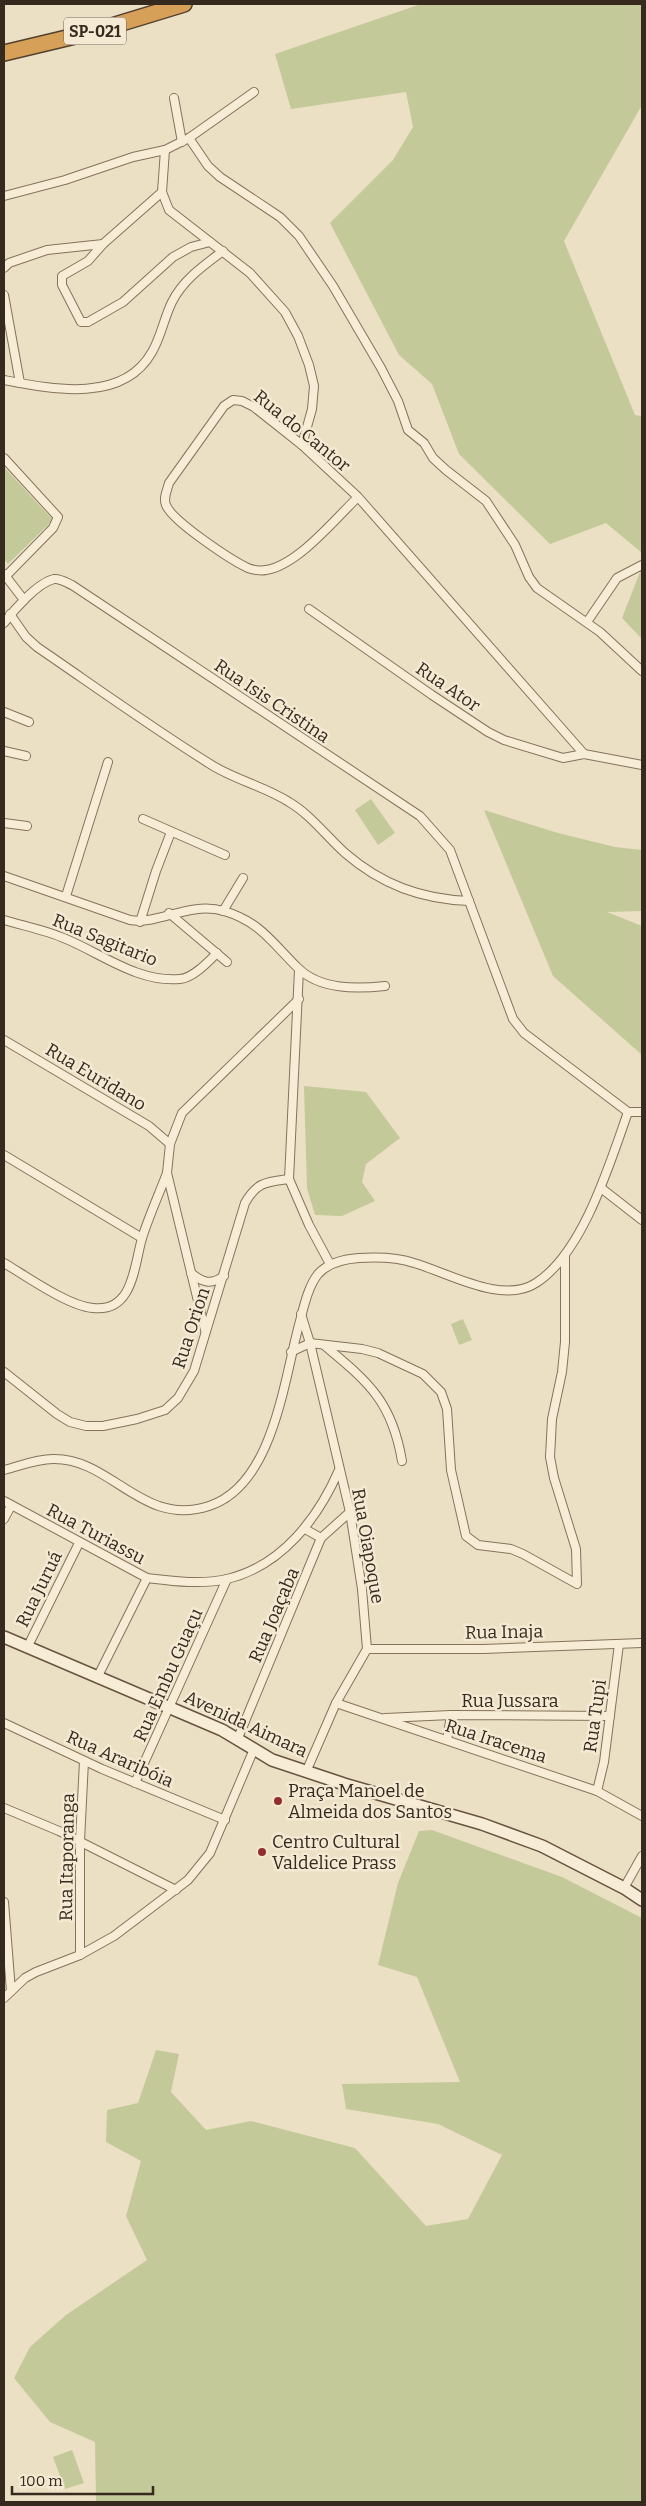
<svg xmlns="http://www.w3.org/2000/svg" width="646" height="2506" font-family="Bitter,serif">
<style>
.green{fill:#c3c999}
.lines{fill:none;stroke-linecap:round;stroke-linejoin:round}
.street-casing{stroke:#85725b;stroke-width:10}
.secondary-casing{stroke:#67533f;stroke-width:14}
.highway-casing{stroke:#53402f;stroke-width:18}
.street{stroke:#f7edd7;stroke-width:8}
.secondary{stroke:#f7edd7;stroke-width:11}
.highway{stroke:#d7a059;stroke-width:15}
.poi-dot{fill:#912f2f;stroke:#f4ead3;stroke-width:2}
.labels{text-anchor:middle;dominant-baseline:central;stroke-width:5;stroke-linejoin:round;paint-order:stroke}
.shield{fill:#f4ead3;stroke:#6f6455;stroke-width:1}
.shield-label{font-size:16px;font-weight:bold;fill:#362a1f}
.street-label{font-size:18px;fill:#362a1f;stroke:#f4ead3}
.poi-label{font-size:18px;fill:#362a1f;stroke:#f4ead3;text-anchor:start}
</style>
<rect width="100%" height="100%" fill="#ece0c4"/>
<g class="green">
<path d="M421 4H642V105L564 241 635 415 642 416V553L606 523 550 544 459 454 432 384 399 355 330 223 393 160 413 127 406 92 291 109 275 54Z"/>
<path d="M4 467 53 520 8 564 4 559Z"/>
<path d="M642 567V639L622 618Z"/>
<path d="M371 799 395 833 378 845 355 810Z"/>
<path d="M484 810 558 833 615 847 642 850V911L607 912 642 926V1055L553 976Z"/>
<path d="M304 1086 366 1092 400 1138 366 1164 362 1182 375 1201 342 1216 315 1215 307 1188Z"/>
<path d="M463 1319 472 1340 459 1345 451 1324Z"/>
<path d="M432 1830 562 1877 642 1918V2502H96L95 2442 50 2422 14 2378 30 2347 66 2315 147 2260 126 2216 141 2161 106 2142 107 2110 138 2103 156 2050 179 2054 171 2092 206 2130 251 2121 355 2148 426 2226 468 2219 502 2155 438 2124 346 2109 342 2084 460 2082 417 1977 378 1965 398 1883 419 1831Z"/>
<path d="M72 2450 84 2483 65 2489 53 2457Z"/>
</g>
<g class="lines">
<defs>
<g id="street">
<path d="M174 98 182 142"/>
<path d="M189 138 208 166 220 177 280 217 299 236 333 286 381 368 398 401 408 430 424 443 433 458 446 470 486 501 515 545 529 577 537 588 600 632 642 671"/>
<path d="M165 150 162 192 169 210 250 273 285 312 298 336 309 365 314 386 312 409 302 445"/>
<path d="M4 196 65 180 133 157 165 150 189 138 254 92"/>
<path d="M103 244 88 261 62 276V285L81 322H88L123 302 173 257 191 247 210 242"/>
<path d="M4 268 9 263 47 250 103 244 162 192"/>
<path d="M4 295 20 383"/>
<path d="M4 380C51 389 123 404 152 352 161 337 164 318 172 302 183 280 203 266 223 251"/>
<path d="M4 458 58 517 53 528 6 576"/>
<path d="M358 497C335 519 298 565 266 570 261 571 252 570 248 568 231 560 172 521 166 505 163 498 167 491 169 483L224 406 233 400 242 401 254 407 302 445 358 497 584 754"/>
<path d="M4 574 24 600"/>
<path d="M309 609 432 695 488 732 504 740 563 758 584 754 642 765"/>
<path d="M10 614 26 637 37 647C94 686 151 727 210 764 235 780 264 786 289 802 311 815 326 836 345 853 382 885 421 899 469 901"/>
<path d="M587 622 617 578 642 565"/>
<path d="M4 623C14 610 37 583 54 579 60 578 67 583 72 585L420 816 450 850 513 1019 524 1033 628 1112H642"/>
<path d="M4 712 29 722"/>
<path d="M4 751 26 756"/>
<path d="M143 819 225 855"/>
<path d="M4 823 27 826"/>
<path d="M4 876 130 920C159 925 189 901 224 911 261 922 273 944 298 968 320 990 357 989 385 986"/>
<path d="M66 896 108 762"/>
<path d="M223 911 243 878"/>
<path d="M169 913 227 962"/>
<path d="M4 920C24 926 46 930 66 939 102 954 139 983 180 979 193 978 208 962 217 953"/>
<path d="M140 922 156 871 171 832"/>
<path d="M299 970 289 1179 309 1225 330 1264"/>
<path d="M4 1040 149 1126 170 1144"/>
<path d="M4 1155 142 1238"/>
<path d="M601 1188 642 1220"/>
<path d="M4 1263C26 1276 68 1306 93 1308 135 1313 134 1262 143 1235 150 1214 159 1194 167 1173"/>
<path d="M191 1273C203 1283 211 1285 224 1276"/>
<path d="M301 1314 310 1343 350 1512 362 1589 367 1649 336 1703 306 1772"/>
<path d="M205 1330 167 1173 170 1144 182 1113 299 999"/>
<path d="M325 1346C368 1382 392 1401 402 1461"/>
<path d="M291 1352 310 1343 362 1349 378 1353 423 1374 441 1392 447 1409 451 1470 466 1536 478 1545 511 1549 523 1554 577 1584 576 1549 554 1478 550 1457 552 1419 562 1372 565 1342V1255"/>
<path d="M4 1372 57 1414 70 1422 86 1426H103L137 1419 165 1410 178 1398 194 1371 245 1203C257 1182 266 1182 289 1179"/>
<path d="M4 1470C20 1466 36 1459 53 1459 112 1458 142 1528 209 1506 274 1485 284 1378 300 1321 304 1306 308 1287 318 1274 329 1262 344 1259 359 1258 377 1257 397 1257 414 1263 449 1273 502 1305 536 1283 583 1253 610 1163 628 1112"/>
<path d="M4 1501 147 1578C172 1581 201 1585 227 1579 282 1566 318 1518 339 1470"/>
<path d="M4 1519 11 1506"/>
<path d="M305 1529 321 1538"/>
<path d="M27 1648 79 1543"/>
<path d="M367 1649H483L642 1643"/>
<path d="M97 1678 147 1578"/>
<path d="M336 1703 597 1791 642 1816"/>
<path d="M385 1718 451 1715 610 1716"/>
<path d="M4 1723 102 1769 225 1820"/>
<path d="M238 1738 321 1538 350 1512"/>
<path d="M447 1740 451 1715"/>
<path d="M135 1783 227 1579"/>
<path d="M597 1791 604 1762 619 1644"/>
<path d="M4 1808 59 1831 176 1890"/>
<path d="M624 1888 642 1856"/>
<path d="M4 1902 11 1991"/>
<path d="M80 1955V1841L84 1761"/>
<path d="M4 1998 25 1978 36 1972 80 1955 114 1936 188 1880 210 1853 254 1749"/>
</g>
<path id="secondary" d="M4 1637 222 1730 272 1760 344 1784 482 1824 542 1846 624 1888 642 1900"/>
<path id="highway" d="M4 53 92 32 184 4"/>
</defs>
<use href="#street" class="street-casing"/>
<use href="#secondary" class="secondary-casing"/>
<use href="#highway" class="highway-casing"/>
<use href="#street" class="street"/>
<use href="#secondary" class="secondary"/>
<use href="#highway" class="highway"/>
</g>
<g class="poi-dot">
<circle cx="278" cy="1801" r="5"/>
<circle cx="262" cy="1852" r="5"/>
</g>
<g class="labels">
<rect class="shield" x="64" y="17.5" width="62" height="27" rx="4"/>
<g class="shield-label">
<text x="95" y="31">SP-021</text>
</g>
<g class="street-label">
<text transform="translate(302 431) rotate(39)">Rua do Cantor</text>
<text transform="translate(448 687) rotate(34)">Rua Ator</text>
<text transform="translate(272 701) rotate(34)">Rua Isis Cristina</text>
<text transform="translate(105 940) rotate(22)">Rua Sagitario</text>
<text transform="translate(96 1077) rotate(31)">Rua Euridano</text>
<text transform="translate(191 1328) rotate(-72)">Rua Orion</text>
<text transform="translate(96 1534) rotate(28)">Rua Turiassu</text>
<text transform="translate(368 1546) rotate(80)">Rua Oiapoque</text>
<text transform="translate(39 1589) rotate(-64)">Rua Juruá</text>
<text transform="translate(274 1615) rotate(-67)">Rua Joaçaba</text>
<text transform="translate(504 1632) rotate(-1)">Rua Inaja</text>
<text transform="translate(168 1675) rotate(-66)">Rua Embu Guaçu</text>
<text x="510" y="1701">Rua Jussara</text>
<text transform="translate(595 1716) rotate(-82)">Rua Tupi</text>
<text transform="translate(246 1724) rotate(25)">Avenida Aimara</text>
<text transform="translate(496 1741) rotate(18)">Rua Iracema</text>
<text transform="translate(120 1759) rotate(24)">Rua Araribóia</text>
<text transform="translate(67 1857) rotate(-89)">Rua Itaporanga</text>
</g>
<g class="poi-label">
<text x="288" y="1791">Praça Manoel de<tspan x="288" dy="21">Almeida dos Santos</tspan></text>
<text x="272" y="1842">Centro Cultural<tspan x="272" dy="21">Valdelice Prass</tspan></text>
</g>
</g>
<rect width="646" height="2506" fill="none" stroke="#362a1f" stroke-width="10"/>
<path d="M12 2486v8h141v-8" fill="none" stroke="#362a1f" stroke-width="2.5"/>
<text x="20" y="2486" font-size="15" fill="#362a1f" stroke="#f4ead3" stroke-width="4" paint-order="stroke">100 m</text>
</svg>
